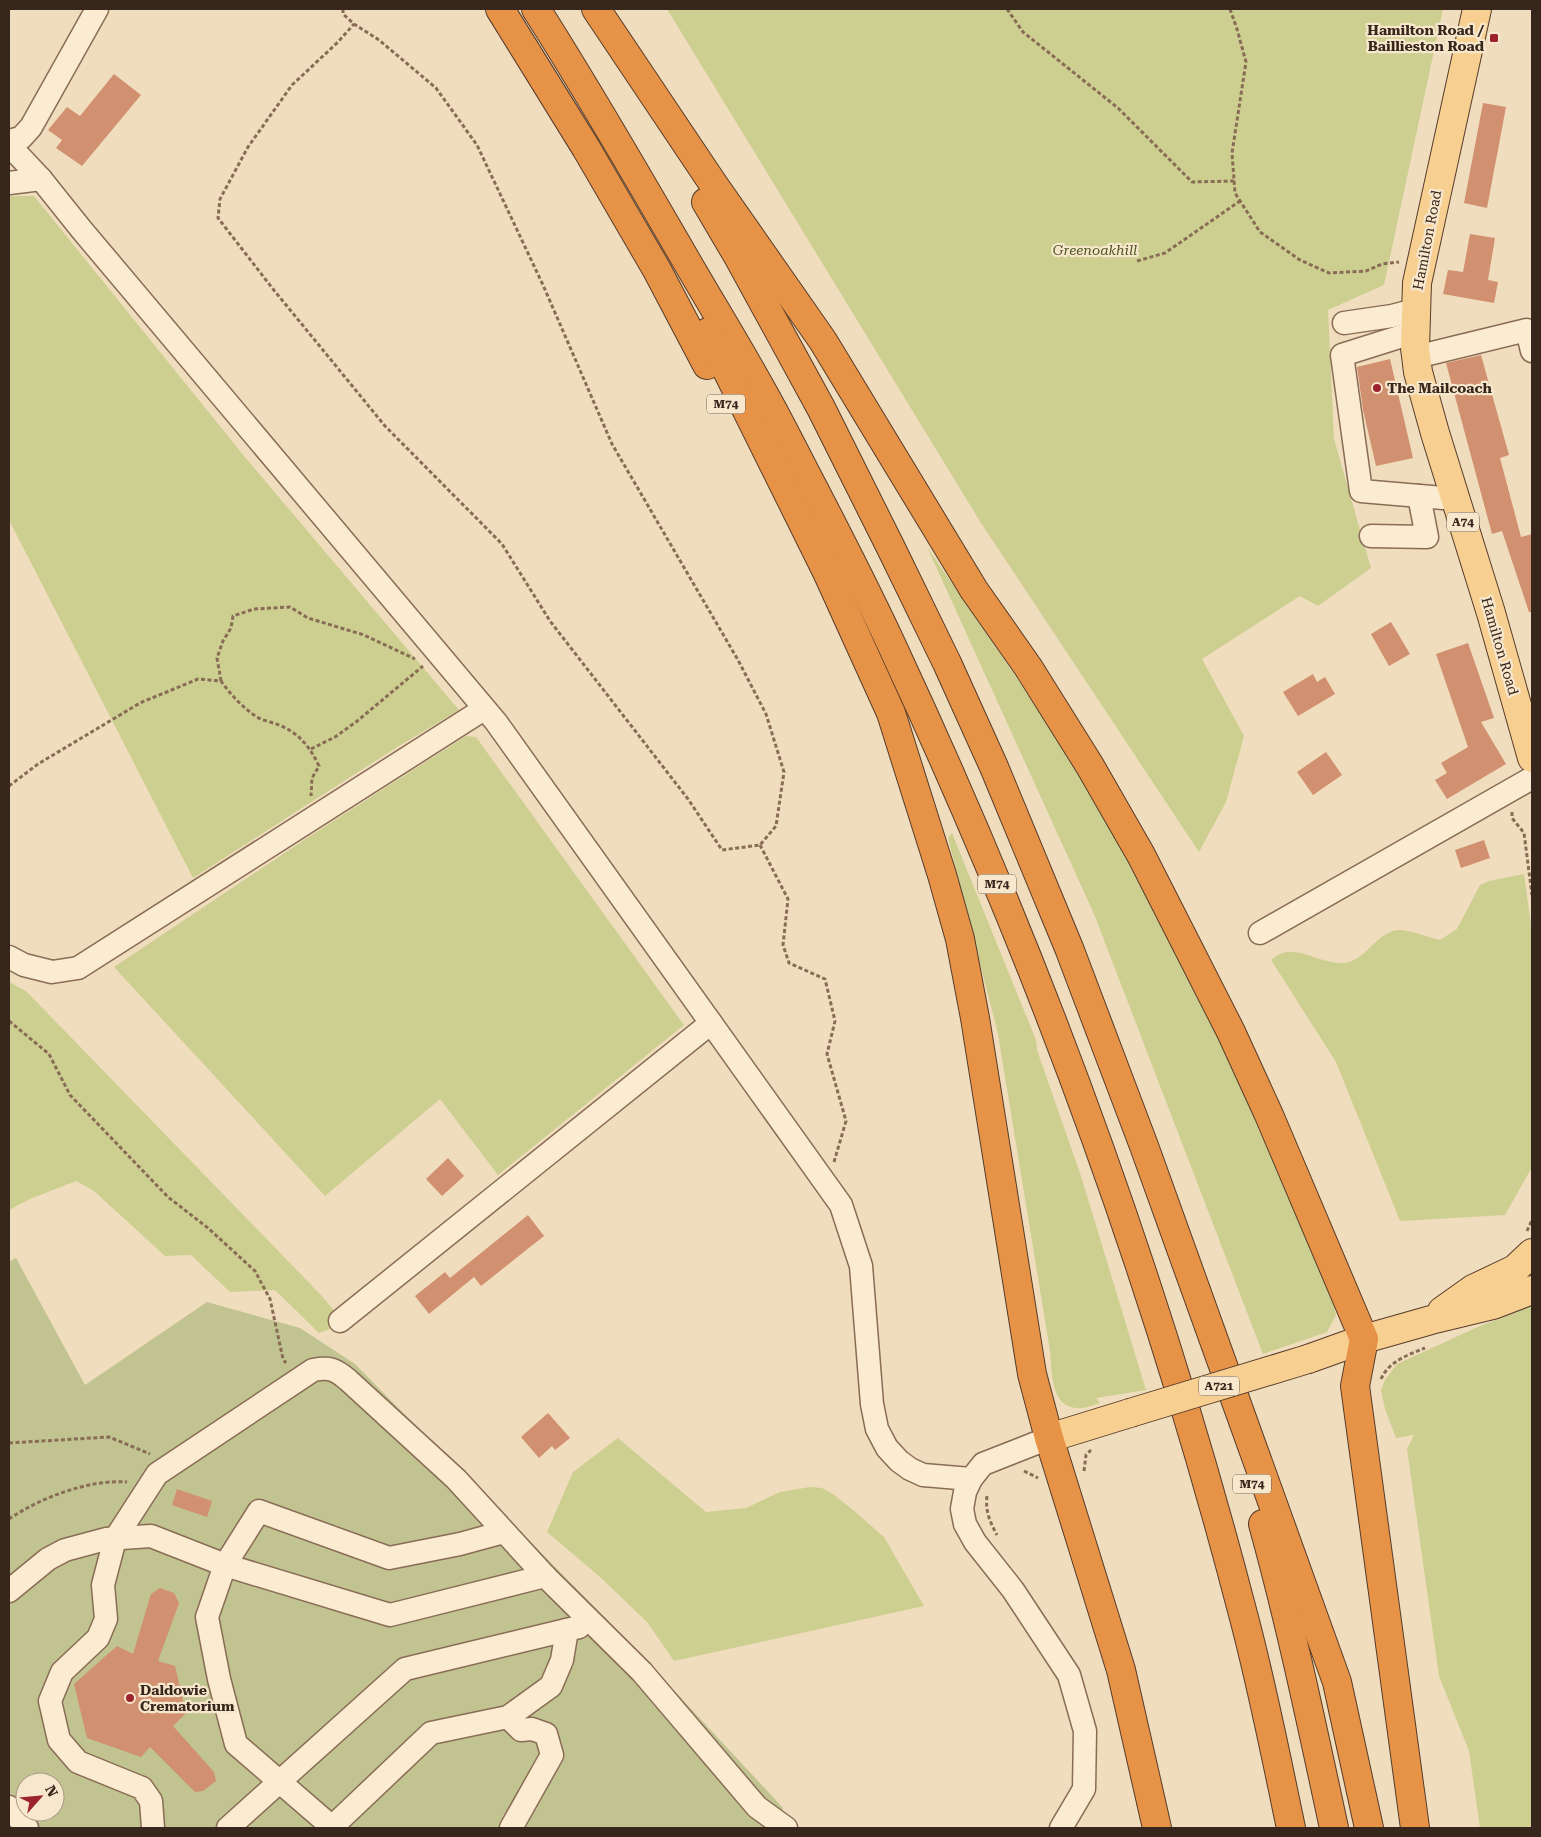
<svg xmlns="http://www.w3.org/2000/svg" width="1541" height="1837" font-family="'Roboto Serif',serif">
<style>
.green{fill:#cdcf91}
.cemetery{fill:#c1c391;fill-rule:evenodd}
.building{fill:#d19070}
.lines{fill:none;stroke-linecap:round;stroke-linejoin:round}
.minor-casing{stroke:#896c55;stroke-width:25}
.major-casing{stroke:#563b2a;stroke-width:30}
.highway-casing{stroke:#563b2a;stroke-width:30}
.path{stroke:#896c55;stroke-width:3;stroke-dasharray:4 2.5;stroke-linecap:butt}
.minor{stroke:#fbebd0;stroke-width:22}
.major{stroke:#f7cf91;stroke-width:28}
.highway{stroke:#e69347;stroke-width:28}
.major-bridge-casing{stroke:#563b2a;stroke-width:30;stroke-linecap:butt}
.major-bridge{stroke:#f7cf91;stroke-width:28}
.poi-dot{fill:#9c222d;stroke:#f7e7cd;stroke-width:2}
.labels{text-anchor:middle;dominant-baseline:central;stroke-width:4.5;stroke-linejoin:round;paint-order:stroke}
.shield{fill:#f7e7cd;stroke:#716050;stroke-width:1}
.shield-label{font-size:12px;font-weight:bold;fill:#37261b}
.poi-label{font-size:14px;font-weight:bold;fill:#37261b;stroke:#f7e7cd;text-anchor:start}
.street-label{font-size:14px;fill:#37261b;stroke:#f7e7cd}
.park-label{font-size:14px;font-style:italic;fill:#4c5520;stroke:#f7e7cd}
</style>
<rect width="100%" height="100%" fill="#f0ddbd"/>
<g class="green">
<path d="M667 9H1443L1384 285 1328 310 1334 439 1371 568 1318 606 1300 596 1202 659 1244 736 1226 802 1199 852 981 523Z"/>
<path d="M9 196H34L244 456 459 710 394 749 193 878 9 520Z"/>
<path d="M927 547 1080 770 1192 974 1291 1186 1330 1292 1336 1315 1327 1332 1263 1354 1094 914Z"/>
<path d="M466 736 476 737 684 1025 498 1175 440 1099 325 1196 114 967 307 838Z"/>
<path d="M952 833 1036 1040 1037 1050 1081 1176 1146 1390 1096 1398 1100 1403C1093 1405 1085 1409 1077 1408 1050 1407 1052 1370 1050 1351L998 1034 948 838Z"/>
<path d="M1524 874 1532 932V1167L1505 1215 1400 1221 1336 1062 1271 960C1294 939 1317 965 1344 963 1367 961 1378 928 1402 930 1415 932 1428 937 1440 940L1457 929 1480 885 1489 881Z"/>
<path d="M9 982 26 991 320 1294 338 1315 332 1328 319 1333 275 1290 230 1292 191 1255 165 1256 94 1191 76 1181 30 1199 9 1210Z"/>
<path d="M1532 1306V1828H1480L1469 1751 1439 1676 1407 1449 1414 1435 1396 1438 1385 1409 1381 1390 1385 1380 1397 1364 1480 1326Z"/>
<path d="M618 1438 706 1512 746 1508 780 1492 810 1487 822 1488 833 1494 853 1510 884 1537 924 1606 674 1661 647 1622 600 1577 547 1532 573 1472Z"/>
</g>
<path class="cemetery" d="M16 1258 85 1385 207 1302 300 1328 355 1364 629 1642 783 1808 781 1828H9V1262ZM25 1782H55V1812H25Z"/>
<g class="building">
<path d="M114 74 141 95 82 166 56 148 62 140 48 130 67 107 80 116Z"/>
<path d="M1483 103 1506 107 1487 208 1464 203Z"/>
<path d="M1470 234 1495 238 1488 280 1498 282 1494 303 1443 294 1448 270 1463 272Z"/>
<path d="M1481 355 1509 455 1500 458 1521 537 1532 534V612H1529L1502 531 1492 534 1446 363Z"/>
<path d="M1390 359 1413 458 1376 466 1363 410 1357 367Z"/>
<path d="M1391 622 1410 654 1389 666 1371 634Z"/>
<path d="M1468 643 1494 718 1481 722 1506 764 1447 799 1435 780 1447 773 1441 763 1468 747 1436 654Z"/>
<path d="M1313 674 1317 682 1325 677 1335 694 1298 716 1283 692Z"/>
<path d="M1326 752 1342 775 1313 795 1297 772Z"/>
<path d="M1484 840 1490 858 1461 868 1455 850Z"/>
<path d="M448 1158 464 1176 442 1196 426 1179Z"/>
<path d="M528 1215 544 1236 481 1286 474 1277 429 1314 415 1296 445 1272 450 1278Z"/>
<path d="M548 1413 570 1438 555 1450 552 1446 539 1458 521 1437Z"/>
<path d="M177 1489 212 1501 207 1517 172 1505Z"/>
<path d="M160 1588 174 1593 179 1603 158 1661 175 1666 186 1713 173 1726 214 1772 216 1781 203 1791 195 1792 150 1747 141 1757 87 1738 74 1684 117 1646 133 1654 151 1594Z"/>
</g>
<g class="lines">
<defs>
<g id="minor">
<path d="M9 141 21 138 31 127 97 9"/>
<path d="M9 145 41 179"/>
<path d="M9 183 41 179 81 229 496 722 841 1205 861 1266 872 1404 877 1429 887 1448 899 1461 910 1469 923 1475 971 1479"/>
<path d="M1344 323 1392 316 1415 310"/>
<path d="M1415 332 1342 355 1361 491 1455 499"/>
<path d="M1416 357 1527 330 1532 351"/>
<path d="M1371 536 1427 537 1419 496"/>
<path d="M1260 933 1532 778"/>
<path d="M9 957 24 965 52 972 78 968 484 709"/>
<path d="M340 1321 711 1023"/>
<path d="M1049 1438 983 1464 971 1479 965 1492 962 1509 965 1524 975 1542 1013 1590 1069 1675 1085 1731 1084 1789 1061 1828"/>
<path d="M504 1532 460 1544 389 1558 259 1511 225 1565 390 1615 545 1576"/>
<path d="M9 1591 48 1559 65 1550 106 1539 151 1536 225 1565 207 1617 219 1679 236 1744 332 1827 431 1733 508 1717 551 1686 562 1660 567 1630"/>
<path d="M508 1717 521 1730 532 1729 546 1734 552 1755 511 1828"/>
<path d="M9 1807 27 1828"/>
<path d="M153 1828 151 1801 142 1788 78 1762 59 1740 50 1701 62 1672 98 1638 106 1619 103 1585 115 1539 157 1474 313 1370C330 1367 335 1369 348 1380L456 1479 545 1576 642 1672 757 1807 786 1828"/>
<path d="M228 1828 405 1669 579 1627"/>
</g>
<g id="major">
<path d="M1477 9 1417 283 1415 348 1418 372 1435 433 1491 613 1532 758"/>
<path d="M1442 1311 1473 1289 1515 1269 1532 1253"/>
<path d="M1308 1359 1364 1339 1431 1320 1493 1305 1532 1290"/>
<path d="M1049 1438 1130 1413"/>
</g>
<g id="highway">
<path d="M500 9 586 148 657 270 707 365"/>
<path d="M536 9C586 87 632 167 679 248 707 297 737 345 764 394 782 426 798 459 815 491 844 547 873 603 899 661 1042 968 1158 1287 1243 1614 1262 1685 1276 1757 1291 1828"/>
<path d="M596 9 714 185 823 341 974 590 1028 667 1090 766 1141 855 1231 1032 1269 1115 1364 1339 1355 1386 1415 1828"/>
<path d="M706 202 739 258 821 408 891 548 947 663 994 767 1069 948 1144 1146 1337 1682 1369 1828"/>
<path d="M708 332 827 572 891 713 942 875 960 939 975 1018 1032 1374 1049 1438 1121 1670 1157 1828"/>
<path d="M1263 1524C1291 1625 1312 1726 1334 1828"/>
</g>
</defs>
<use href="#minor" class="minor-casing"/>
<use href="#major" class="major-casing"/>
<use href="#highway" class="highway-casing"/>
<g class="path">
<path d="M343 9V14L354 24 379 40 436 88 477 145 543 285 612 444 738 660 766 714 784 772 776 826 760 845 722 850 688 799 550 621 502 544 385 426 273 289 218 218 220 199 248 147 292 85 338 42 354 24"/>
<path d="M1007 9 1023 32 1118 108 1192 182 1234 181"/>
<path d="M1230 9 1237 29 1246 62 1232 153 1235 193 1260 232 1300 260 1329 273 1366 271 1382 264 1399 262"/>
<path d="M1137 261 1165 253 1240 201"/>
<path d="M221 681 217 658 223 641 231 628 233 616 254 609 290 607 308 618 364 635 415 659"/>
<path d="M311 749 335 737 356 722 423 666"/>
<path d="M9 786 38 764 140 703 198 679 221 681C231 695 242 707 257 717 263 721 272 722 279 725 299 733 310 747 319 766L312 778 311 796"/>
<path d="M1512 812V818L1524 833 1532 895"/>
<path d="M760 845 788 899 783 945 789 963 825 979 835 1021 827 1054 846 1121 834 1162"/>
<path d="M9 1021 49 1054 70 1095 168 1197 208 1228 255 1271 270 1299 283 1359 286 1363"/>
<path d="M1527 1231 1532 1220"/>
<path d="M1381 1379C1389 1361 1408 1355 1425 1348"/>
<path d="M9 1443 109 1437 150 1454"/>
<path d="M1024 1471 1038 1478"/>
<path d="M1084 1471 1086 1455 1091 1450"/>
<path d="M987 1496C985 1511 990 1522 997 1535"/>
<path d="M9 1519C40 1498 89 1479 127 1482"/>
</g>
<use href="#minor" class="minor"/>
<use href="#major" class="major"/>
<use href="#highway" class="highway"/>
<defs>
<path id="major-bridge" d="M1130 1413 1308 1359"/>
</defs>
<use href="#major-bridge" class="major-bridge-casing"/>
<use href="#major-bridge" class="major-bridge"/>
</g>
<g class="poi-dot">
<rect x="1489" y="33" width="10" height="10" rx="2.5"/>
<circle cx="1377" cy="388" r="5"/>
<circle cx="130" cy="1698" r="5"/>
</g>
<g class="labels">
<g class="shield">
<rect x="707" y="394.5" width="38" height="19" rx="4"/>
<rect x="1447" y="512.5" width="32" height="19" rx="4"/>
<rect x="978" y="874.5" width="38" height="19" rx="4"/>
<rect x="1199" y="1376.5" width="40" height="19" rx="4"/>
<rect x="1233" y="1474.5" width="38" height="19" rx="4"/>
</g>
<g class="shield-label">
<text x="726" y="404">M74</text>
<text x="1463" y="522">A74</text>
<text x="997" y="884">M74</text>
<text x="1219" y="1386">A721</text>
<text x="1252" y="1484">M74</text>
</g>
<g class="poi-label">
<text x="1484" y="30" text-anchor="end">Hamilton Road /<tspan x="1484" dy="16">Baillieston Road</tspan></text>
<text x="1387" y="388">The Mailcoach</text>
<text x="140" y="1690">Daldowie<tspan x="140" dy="16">Crematorium</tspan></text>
</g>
<g class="street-label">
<text transform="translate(1427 240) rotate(-79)">Hamilton Road</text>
<text transform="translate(1500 646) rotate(74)">Hamilton Road</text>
</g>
<g class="park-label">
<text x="1095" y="250">Greenoakhill</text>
</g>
</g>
<rect width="1541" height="1837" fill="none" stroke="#37261b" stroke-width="20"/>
<g transform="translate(40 1797) rotate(63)"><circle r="24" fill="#f7e7cd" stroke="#aa9a86"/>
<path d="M0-4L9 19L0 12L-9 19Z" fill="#9c222d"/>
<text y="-8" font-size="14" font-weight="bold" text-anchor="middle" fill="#37261b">N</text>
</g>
</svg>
